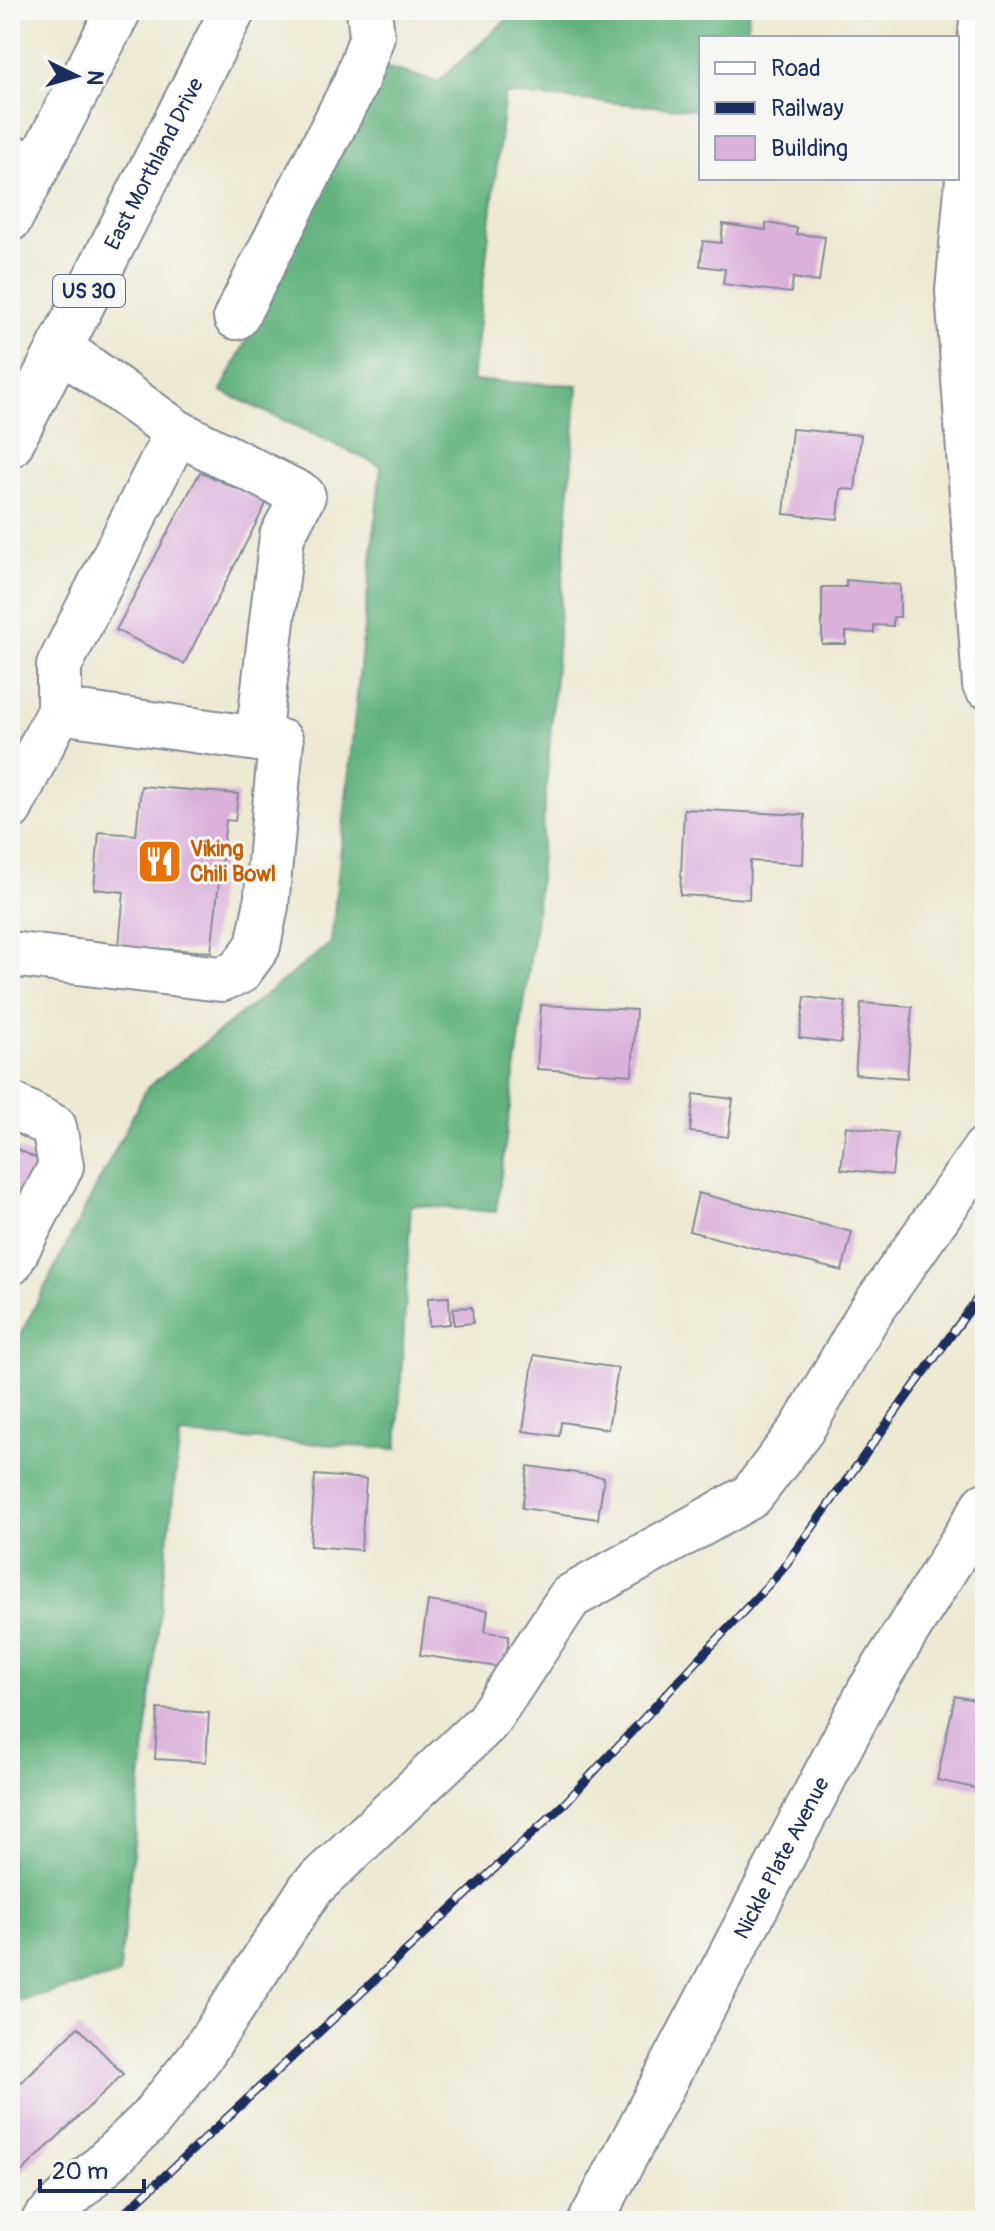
<svg xmlns="http://www.w3.org/2000/svg" width="995" height="2231" font-family="Pangolin,sans-serif">
<style>
.forest{fill:#62b27e;stroke:#3e706e;stroke-width:2}
.building{fill:#dbb0db}
.lines{fill:none;stroke-linecap:round;stroke-linejoin:round}
.minor-casing{stroke:#848c98;stroke-width:48}
.highway-casing{stroke:#848c98;stroke-width:48}
.minor{stroke:#fff;stroke-width:44}
.highway{stroke:#fff;stroke-width:44}
.rail-casing{stroke:#1b2f5e;stroke-width:9}
.rail{stroke:#f6f6f2;stroke-width:6;stroke-dasharray:18;stroke-linecap:butt}
.labels{text-anchor:middle;dominant-baseline:central;stroke-width:6;stroke-linejoin:round;paint-order:stroke}
.shield{fill:#f6f6f2;stroke:#5d6b8a;stroke-width:2}
.shield-label{font-size:20px;font-weight:bold;fill:#1b2f5e}
.street-label{font-size:22px;fill:#1b2f5e;stroke:#f6f6f2}
.food-label{font-size:22px;font-weight:bold;fill:#c56008;stroke:#f6f6f2;text-anchor:start}
</style>
<rect width="100%" height="100%" fill="#f6f6f2"/>
<filter id="ink" filterUnits="userSpaceOnUse"><feTurbulence type="fractalNoise" baseFrequency=".0125" numOctaves="2"/><feDisplacementMap in="SourceGraphic" scale="16" xChannelSelector="R" yChannelSelector="G"/><feConvolveMatrix kernelMatrix="1 2 1 2 8 2 1 2 1" color-interpolation-filters="sRGB"/></filter>
<filter id="wash" filterUnits="userSpaceOnUse"><feTurbulence type="fractalNoise" baseFrequency=".006" numOctaves="4" result="noise"/><feDisplacementMap in="SourceGraphic" scale="32" xChannelSelector="R" yChannelSelector="G"/><feGaussianBlur stdDeviation="1.8" result="paint"/><feColorMatrix in="noise" values="0 0 0 0 0 0 0 0 0 0 0 0 0 0 0 0 0 1.4 0 .05"/><feComposite in="paint" operator="in"/></filter>
<g filter="url(#wash)">
<rect width="100%" height="100%" fill="#eee9d3"/>
<path class="forest" d="M517 10H749L747 38H701V110L505 94 472 381 578 385 536 916 496 1212 411 1205 397 1449 180 1435 119 1975 10 2004V1355L147 1088 331 943 381 466 221 391 384 67 438 82Z"/>
<g id="blocks">
<g class="building">
<path d="M766 223 797 228 796 234 825 237 819 282 793 278 791 293 723 284 725 269 700 266 703 241 721 243 723 224 766 230Z"/>
<path d="M792 429 861 435 855 490 841 489 838 519 784 514Z"/>
<path d="M200 472 267 502 184 664 116 630Z"/>
<path d="M846 580 900 585V617H893V626L874 625V633L846 632V644H822V587H846Z"/>
<path d="M141 786 238 794 235 821 226 820 211 952 119 946 124 892 94 889 99 832 136 835Z"/>
<path d="M684 809 805 815 803 864 750 861 749 899 680 895Z"/>
<path d="M805 997 846 1002 841 1043 799 1038Z"/>
<path d="M861 1003 912 1007 907 1078 855 1074Z"/>
<path d="M541 1005 636 1010 632 1075 537 1069Z"/>
<path d="M694 1094 733 1099 728 1137 690 1132Z"/>
<path d="M846 1126 897 1133 892 1175 841 1169Z"/>
<path d="M10 1145 39 1160 10 1215Z"/>
<path d="M698 1193 852 1232 842 1271 689 1231Z"/>
<path d="M449 1297 450 1324 429 1326 428 1298Z"/>
<path d="M472 1307 473 1323 454 1325 453 1308Z"/>
<path d="M534 1355 618 1368 608 1429 561 1422 559 1436 523 1431Z"/>
<path d="M528 1466 604 1477 598 1519 522 1508Z"/>
<path d="M315 1475 366 1479 361 1550 310 1546Z"/>
<path d="M428 1601 488 1610 485 1632 509 1635 505 1668 420 1655Z"/>
<path d="M955 1696 985 1702V1790L937 1780Z"/>
<path d="M158 1709 209 1713 206 1762 155 1759Z"/>
<path d="M78 2027 123 2074 10 2183V2093Z"/>
</g>
</g>
</g>
<g filter="url(#ink)">
<use href="#blocks" fill-opacity="0" stroke="#848c98" stroke-width="2"/>
<g class="lines">
<defs>
<g id="minor">
<path d="M983 10 958 291 985 685"/>
<path d="M10 156 37 168"/>
<path d="M236 317 355 84 372 36 369 10"/>
<path d="M59 711 258 739"/>
<path d="M10 808 59 711V666L177 432"/>
<path d="M10 954 221 979 239 972 258 946 266 906 281 742 258 739 282 536 303 496 177 432 60 348"/>
<path d="M10 1104 54 1127 61 1166 10 1263"/>
<path d="M44 2221 148 2122 200 2057 311 1888 487 1722 570 1597 751 1496 802 1429 867 1317 985 1149"/>
<path id="s1" d="M591 2221 869 1692 985 1505"/>
</g>
<g id="highway">
<path d="M10 219 119 10"/>
<path id="s2" d="M10 445 233 10"/>
</g>
</defs>
<use href="#minor" class="minor-casing"/>
<use href="#highway" class="highway-casing"/>
<use href="#minor" class="minor"/>
<use href="#highway" class="highway"/>
<defs>
<path id="rail" d="M116 2221 565 1803 781 1571 985 1288"/>
</defs>
<use href="#rail" class="rail-casing"/>
<use href="#rail" class="rail"/>
</g>
</g>
<defs>
<symbol id="restaurant-square" viewBox="-11 -11 22 22"><rect x="-9" y="-9" width="18" height="18" rx="4" fill="#e8710a" stroke="#f6f6f2"/><path d="M-5-6h1v4h1v-4h1v4h1v-4h1v5L-1.5 .5V6h-2V.5L-5-1ZM5-6V6H3V1.5H1.5Q1.5-4 5-6Z" fill="#fff"/></symbol>
</defs>
<g fill-rule="evenodd">
<use href="#restaurant-square" x="134" y="836" width="51" height="51"/>
</g>
<g class="labels">
<rect class="shield" x="53" y="275" width="72" height="32" rx="6"/>
<g class="shield-label">
<text x="89" y="291">US 30</text>
</g>
<g class="street-label">
<text stroke="none"><textPath href="#s2" startOffset="316">East Morthland Drive</textPath></text>
<text stroke="none"><textPath href="#s1" startOffset="410">Nickle Plate Avenue</textPath></text>
</g>
<g class="food-label">
<text x="190" y="849">Viking<tspan x="190" dy="25">Chili Bowl</tspan></text>
</g>
</g>
<rect width="995" height="2231" fill="none" stroke="#f6f6f2" stroke-width="40"/>
<rect x="699" y="36" width="260" height="144" fill="#f6f6f2" stroke="#9ea6b7" stroke-width="2"/>
<rect x="715" y="62" width="40" height="12" fill="#ffffff" stroke="#9ea6b7" stroke-width="2"/>
<text x="771" y="76" font-size="24" fill="#1b2f5e">Road</text>
<rect x="715" y="102" width="40" height="12" fill="#1b2f5e" stroke="#9ea6b7" stroke-width="2"/>
<text x="771" y="116" font-size="24" fill="#1b2f5e">Railway</text>
<rect x="715" y="136" width="40" height="24" fill="#dbb0db" stroke="#9ea6b7" stroke-width="2"/>
<text x="771" y="156" font-size="24" fill="#1b2f5e">Building</text>
<g transform="translate(76 76) rotate(95)" stroke="#f6f6f2" stroke-width="6" paint-order="stroke">
<path d="M0-6L14 30L0 20L-14 30Z" fill="#1b2f5e"/>
<text y="-12" font-size="22" font-weight="bold" text-anchor="middle" fill="#1b2f5e">N</text>
</g>
<path d="M40 2179v12h104v-12" fill="none" stroke="#1b2f5e" stroke-width="4"/>
<text x="52" y="2179" font-size="24" fill="#1b2f5e" stroke="#f6f6f2" stroke-width="6" paint-order="stroke">20 m</text>
</svg>
